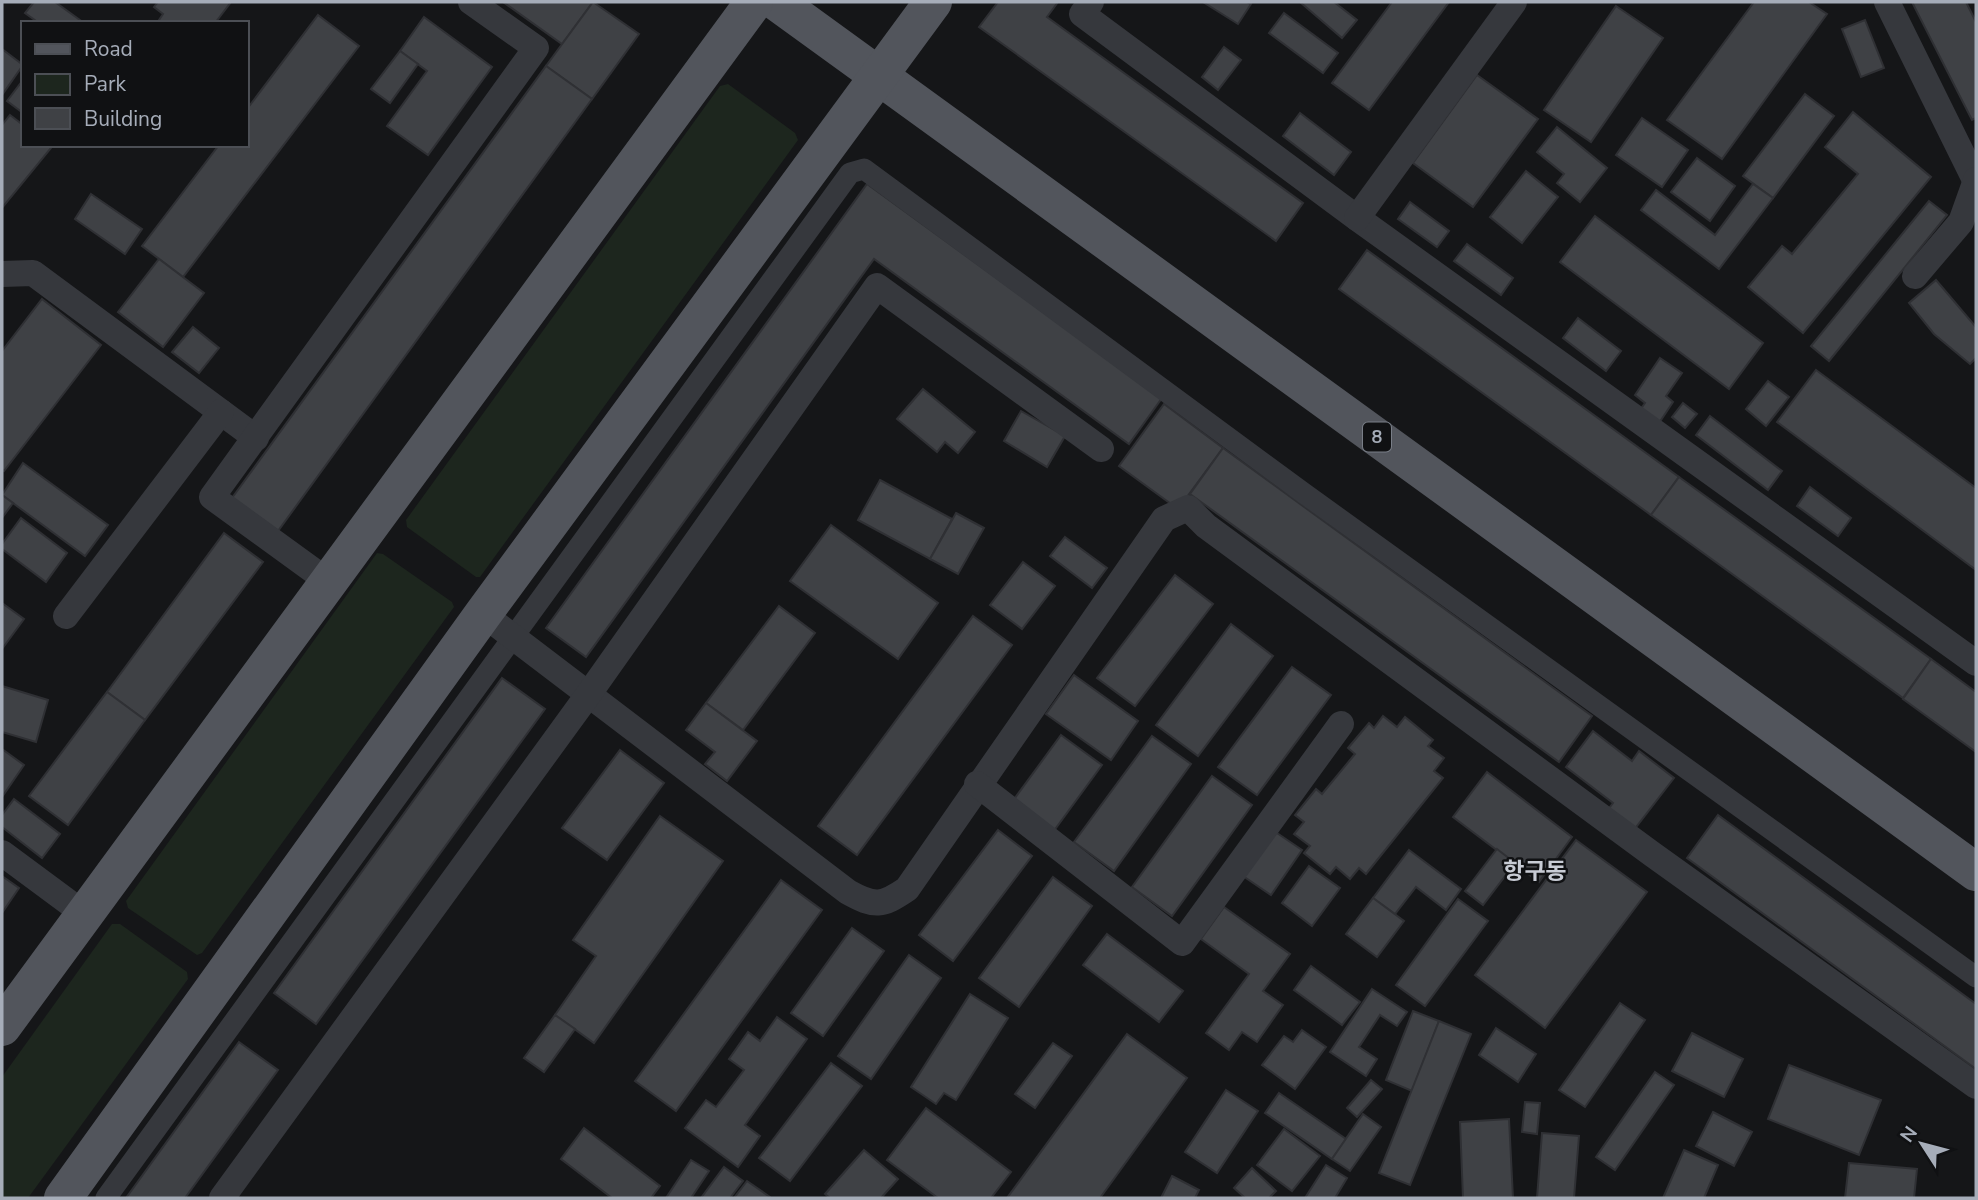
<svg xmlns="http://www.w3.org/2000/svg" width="1978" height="1200" font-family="'Nunito Sans','Noto Sans KR',sans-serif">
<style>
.green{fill:#1d261e}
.building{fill:#3f4145;stroke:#2f3034;stroke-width:2}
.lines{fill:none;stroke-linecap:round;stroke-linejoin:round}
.pedestrian{stroke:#36383d;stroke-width:21}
.minor{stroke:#36383d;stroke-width:26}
.primary{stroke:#52555c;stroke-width:38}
.labels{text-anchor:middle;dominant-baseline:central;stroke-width:5;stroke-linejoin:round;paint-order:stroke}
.shield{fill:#101113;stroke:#797e87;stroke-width:2}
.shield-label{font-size:18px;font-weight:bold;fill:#a6adb9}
.quarter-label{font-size:23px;font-weight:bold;fill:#c8ccd5;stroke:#101113}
</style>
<rect width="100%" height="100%" fill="#151618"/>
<g class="green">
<path d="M728 84 795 133 798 140 480 577H476L407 527 406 520 720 86Z"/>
<path d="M377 553 383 554 452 602 454 607 202 953 197 955 128 908 126 901Z"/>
<path d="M112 924H120L187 972 188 979 28 1198H2V1077Z"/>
</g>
<g class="building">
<path d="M34 2H55L84 23H39L25 13Z"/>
<path d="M158 2H231L215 23H157L163 14 154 7Z"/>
<path d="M503 2H593L562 44Z"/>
<path d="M593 2 639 34 592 99 546 66Z"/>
<path d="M998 2H1058L1047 17 1303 203 1276 241 979 27Z"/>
<path d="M1203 2H1247L1251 4 1238 24Z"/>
<path d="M1300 2H1334L1357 20 1342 38Z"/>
<path d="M1392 2H1449L1369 110 1332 83Z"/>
<path d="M1754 2H1809L1827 14 1722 159 1667 120Z"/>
<path d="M1912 2H1966L1976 22V118L1972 120Z"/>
<path d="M1616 6 1663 38 1591 142 1544 110Z"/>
<path d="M1284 13 1338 53 1323 73 1269 33Z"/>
<path d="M318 15 359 46 183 277 142 246 219 145H247V109Z"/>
<path d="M424 17 492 67 428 155 387 126 427 71 400 51Z"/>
<path d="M1865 20 1884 68 1861 77 1842 29Z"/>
<path d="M1224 47 1241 60 1218 90 1202 77Z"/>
<path d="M2 49 23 65 2 95Z"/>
<path d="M400 51 418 64 390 103 371 89Z"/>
<path d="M546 66 592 99 278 531 232 498Z"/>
<path d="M1477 75 1538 119 1473 207 1413 163Z"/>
<path d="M23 80V113L7 101Z"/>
<path d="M1805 94 1834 116 1773 198 1743 176Z"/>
<path d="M1853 112 1931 177 1803 333 1748 287 1782 246 1792 254 1858 174 1825 147Z"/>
<path d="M1300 113 1351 152 1334 175 1283 136Z"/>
<path d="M10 115 23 125V145H47L51 148 2 208V125Z"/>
<path d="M1642 118 1688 150 1662 187 1616 155Z"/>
<path d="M1557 127 1607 168 1580 202 1557 183 1564 174 1537 152Z"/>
<path d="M1697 158 1735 186 1710 221 1671 192Z"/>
<path d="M1526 171 1558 197 1522 243 1490 217Z"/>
<path d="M867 184 1162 398 1129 444 874 259 586 657 546 628Z"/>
<path d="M1753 184 1773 198 1719 269 1641 210 1656 190 1715 235Z"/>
<path d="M91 194 142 229 125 254 75 219Z"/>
<path d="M1929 201 1947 215 1829 361 1811 346Z"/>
<path d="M1410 202 1449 231 1437 247 1398 219Z"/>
<path d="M1595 216 1763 343 1729 389 1560 262Z"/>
<path d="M1467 244 1513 278 1501 295 1454 261Z"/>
<path d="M1367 250 1679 477 1651 515 1339 289Z"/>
<path d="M159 259 204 293 163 347 118 312Z"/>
<path d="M1936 280 1976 327V358L1970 364 1934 334 1909 303Z"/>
<path d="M42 299 101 345 4 471 2 469V351Z"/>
<path d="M1578 318 1621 351 1606 371 1563 338Z"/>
<path d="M193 327 219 348 199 373 172 352Z"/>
<path d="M1660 358 1682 373 1666 396 1673 402 1659 423 1640 410 1645 403 1635 395Z"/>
<path d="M1816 370 1976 488V570L1777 422Z"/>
<path d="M1768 381 1789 397 1766 426 1746 409Z"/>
<path d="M923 389 975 432 958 453 945 442 937 452 897 419Z"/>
<path d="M1683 403 1697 414 1685 428 1672 417Z"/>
<path d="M1164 404 1223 448 1178 509 1119 466Z"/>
<path d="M1021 411 1065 436 1047 467 1004 441Z"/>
<path d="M1710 416 1782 471 1768 490 1696 435Z"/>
<path d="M1223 448 1592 716 1559 762 1190 494Z"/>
<path d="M23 463 108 525 85 556 2 495Z"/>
<path d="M1679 477 1931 659 1903 698 1651 515Z"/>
<path d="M880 480 952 519 930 559 858 520Z"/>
<path d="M1810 487 1851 518 1838 536 1797 506Z"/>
<path d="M2 495 13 503 2 518Z"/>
<path d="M956 513 984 528 958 574 930 559Z"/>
<path d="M21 518 67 553 46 582 2 549V544Z"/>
<path d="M831 525 938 603 898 659 790 581Z"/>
<path d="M224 533 263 562 145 720 107 692Z"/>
<path d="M1065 537 1107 568 1092 588 1050 556Z"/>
<path d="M1023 562 1055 586 1022 629 990 605Z"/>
<path d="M1175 575 1213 604 1135 706 1097 678Z"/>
<path d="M2 603 24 619 2 649Z"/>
<path d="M779 606 815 633 743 730 706 703Z"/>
<path d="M973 616 1012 645 857 855 818 826Z"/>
<path d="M1231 624 1273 656 1198 756 1156 725Z"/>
<path d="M1931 659 1976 692V752L1903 699Z"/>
<path d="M1292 667 1331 695 1257 795 1218 767Z"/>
<path d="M1074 675 1138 721 1111 760 1046 714Z"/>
<path d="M502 678 545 709 316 1024 274 993Z"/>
<path d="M2 686 48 700 36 742 2 732Z"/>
<path d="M107 692 145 720 68 825 29 796Z"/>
<path d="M706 703 757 741 727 781 705 764 715 752 686 730Z"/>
<path d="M1383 716 1397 727 1405 717 1433 740 1428 746 1444 758 1434 771 1443 778 1366 874 1359 868 1350 879 1336 867 1330 874 1304 853 1310 846 1294 834 1304 822 1295 815 1316 789 1322 794 1355 754 1348 748 1369 723 1374 728Z"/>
<path d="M1593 731 1632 761 1639 751 1674 778 1633 831 1607 811 1613 803 1566 767Z"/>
<path d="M1061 735 1102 765 1053 832 1012 802Z"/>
<path d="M1152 736 1191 764 1114 871 1074 842Z"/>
<path d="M2 749 24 765 2 797Z"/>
<path d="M620 750 664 783 607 860 562 828Z"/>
<path d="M1487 772 1572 837 1539 882 1453 817Z"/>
<path d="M1212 776 1252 805 1172 916 1132 887Z"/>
<path d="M14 799 60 834 42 858 2 827V815Z"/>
<path d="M1718 815 1976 1004V1069L1687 858Z"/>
<path d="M660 816 723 861 594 1043 555 1015 596 956 573 940Z"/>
<path d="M998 830 1032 856 953 961 919 935Z"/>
<path d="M1274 831 1302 850 1271 895 1243 876Z"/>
<path d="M1576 840 1647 892 1545 1028 1475 975Z"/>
<path d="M1497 849 1515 863 1483 905 1465 891Z"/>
<path d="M1409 850 1461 889 1446 910 1416 887 1395 914 1373 898Z"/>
<path d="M1309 866 1340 888 1312 926 1282 903Z"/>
<path d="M2 876 19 888 2 913Z"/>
<path d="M1053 877 1092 906 1019 1007 979 978Z"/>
<path d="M781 880 822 910 676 1111 635 1081Z"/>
<path d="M1373 898 1404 921 1377 957 1346 934Z"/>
<path d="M1458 899 1488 921 1425 1006 1396 985Z"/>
<path d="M1224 907 1290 954 1263 991 1283 1005 1257 1042 1242 1032 1229 1050 1206 1033 1249 974 1201 939Z"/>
<path d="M852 928 884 951 823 1036 791 1013Z"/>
<path d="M1107 934 1183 991 1159 1022 1083 965Z"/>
<path d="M909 955 941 978 871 1079 838 1056Z"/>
<path d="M1311 966 1360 1002 1342 1025 1294 990Z"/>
<path d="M1372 989 1407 1012 1397 1026 1380 1015 1359 1047 1377 1059 1366 1076 1330 1052Z"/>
<path d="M970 994 1008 1018 956 1100 944 1093 936 1104 911 1087Z"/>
<path d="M1620 1003 1645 1020 1585 1107 1559 1090Z"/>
<path d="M1413 1011 1439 1021 1412 1091 1386 1080Z"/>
<path d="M555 1015 575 1029 544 1072 524 1058Z"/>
<path d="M777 1017 807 1039 745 1125 760 1136 738 1167 685 1128 706 1100 716 1107 744 1070 729 1059 748 1032 760 1041Z"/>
<path d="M1439 1021 1471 1034 1410 1185 1379 1173Z"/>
<path d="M1496 1028 1536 1054 1518 1082 1479 1055Z"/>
<path d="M1302 1030 1326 1047 1295 1089 1262 1065 1284 1036 1293 1042Z"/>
<path d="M1692 1033 1743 1059 1724 1097 1672 1071Z"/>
<path d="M1127 1034 1187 1078 1100 1198H1007Z"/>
<path d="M239 1042 278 1070 185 1198H126Z"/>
<path d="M1053 1043 1072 1056 1035 1108 1015 1094Z"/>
<path d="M831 1063 862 1086 790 1181 759 1158Z"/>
<path d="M1789 1065 1881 1100 1859 1155 1768 1119Z"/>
<path d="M1655 1072 1674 1085 1615 1170 1596 1157Z"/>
<path d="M1371 1080 1382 1089 1357 1117 1347 1108Z"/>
<path d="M1226 1090 1258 1111 1217 1173 1185 1152Z"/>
<path d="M1279 1093 1346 1139 1332 1159 1265 1113Z"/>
<path d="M1525 1102 1540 1103 1537 1134 1522 1132Z"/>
<path d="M926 1108 1011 1172 991 1198H938L887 1160Z"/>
<path d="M1713 1112 1752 1132 1734 1166 1696 1146Z"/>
<path d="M1363 1114 1381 1127 1350 1171 1332 1159Z"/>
<path d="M1509 1119 1513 1198H1463L1460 1122Z"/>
<path d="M584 1128 660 1186 651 1198H612L561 1159Z"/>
<path d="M1284 1129 1320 1156 1292 1191 1257 1165Z"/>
<path d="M1542 1133 1579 1136 1574 1198H1537Z"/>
<path d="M864 1150 898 1179 881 1198H830L825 1194Z"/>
<path d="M1684 1150 1718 1165 1704 1198H1663Z"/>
<path d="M691 1160 709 1171 691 1198H666Z"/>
<path d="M1849 1163 1917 1169 1914 1198H1845Z"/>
<path d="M1326 1165 1347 1178 1335 1198H1305Z"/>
<path d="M724 1167 743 1181 730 1198H701Z"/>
<path d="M1252 1168 1276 1191 1269 1198H1245L1234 1188Z"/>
<path d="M1172 1176 1199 1190 1195 1198H1161Z"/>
<path d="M747 1181 770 1197V1198H734Z"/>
</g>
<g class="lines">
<path class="pedestrian" d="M106 1198 850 173 864 169 1305 494 1976 977"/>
<g class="minor">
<path d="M1091 2 1082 14 1357 218 1976 663"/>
<path d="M1887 2 1976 182"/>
<path d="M1357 218 1514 2"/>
<path d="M2 274 33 273 256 438"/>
<path d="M1915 276 1961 222 1976 180"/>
<path d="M329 582 212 497 536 48 471 2"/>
<path d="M483 614 848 892C875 907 882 906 907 889L1164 519 1188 508 1206 526 1652 854 1976 1086"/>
<path d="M66 616 221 412"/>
<path d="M977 784 1182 943 1341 724"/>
<path d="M2 853 83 913"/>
<path d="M222 1198 588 695 877 286 1101 449"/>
</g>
<g class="primary">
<path d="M777 2 1976 872"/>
<path d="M2 1027 754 2"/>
<path d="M63 1198 483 614 933 2"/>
</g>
</g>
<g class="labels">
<rect class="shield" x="1363" y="422.5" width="28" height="29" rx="5"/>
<g class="shield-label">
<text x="1377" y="437">8</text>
</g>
<g class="quarter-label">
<text x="1535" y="871">항구동</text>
</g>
</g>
<rect width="1978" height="1200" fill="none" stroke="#a6adb9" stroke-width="7"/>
<rect x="21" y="21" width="228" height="126" fill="#101113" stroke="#4c4f55" stroke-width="2"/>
<rect x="35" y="44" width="35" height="10" fill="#52555c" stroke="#4c4f55" stroke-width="2"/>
<text x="84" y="56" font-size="21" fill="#a6adb9">Road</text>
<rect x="35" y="74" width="35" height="21" fill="#1d261e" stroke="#4c4f55" stroke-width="2"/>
<text x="84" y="91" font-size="21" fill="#a6adb9">Park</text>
<rect x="35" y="108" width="35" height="21" fill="#3f4145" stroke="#4c4f55" stroke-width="2"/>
<text x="84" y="126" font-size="21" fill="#a6adb9">Building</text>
<g transform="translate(1922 1144) rotate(306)" stroke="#101113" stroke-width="5" paint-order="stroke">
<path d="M0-5L12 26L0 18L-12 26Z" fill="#a6adb9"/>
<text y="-10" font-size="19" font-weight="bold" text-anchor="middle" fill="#a6adb9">N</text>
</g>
</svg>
